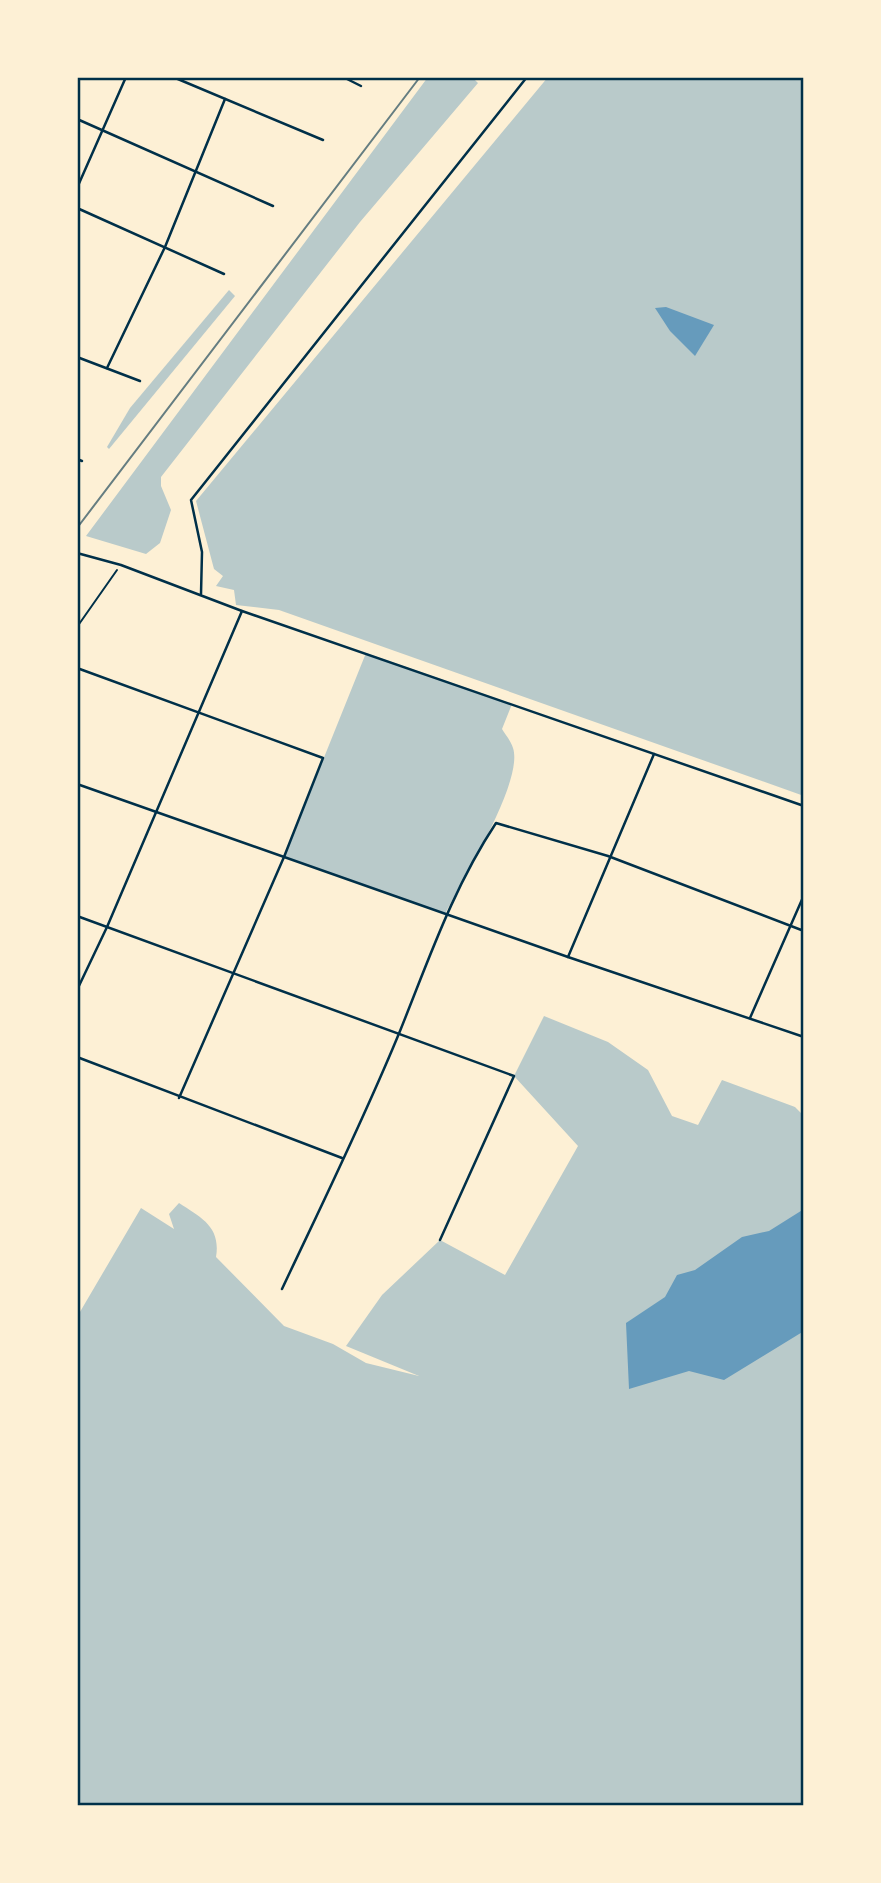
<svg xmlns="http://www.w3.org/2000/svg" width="881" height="1883" font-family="Raleway,sans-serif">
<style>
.green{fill:#b9caca}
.water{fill:#669bbc}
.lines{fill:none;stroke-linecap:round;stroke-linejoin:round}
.path{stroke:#003049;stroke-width:2}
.minor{stroke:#003049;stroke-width:2.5}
.rail{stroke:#657d81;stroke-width:2}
.neatline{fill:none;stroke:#003049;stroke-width:2.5}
</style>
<rect width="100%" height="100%" fill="#fdf0d5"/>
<g class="green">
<path d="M428 77H472L478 83 360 222 161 477V486L171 510 160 543 146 554 86 536Z"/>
<path d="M548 77H804V796L279 610 236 605 234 590 216 586 223 576 214 569 196 501Z"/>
<path d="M229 290 235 296 109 449 107 447 130 408Z"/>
<path d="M366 653 512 704 502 729C505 734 511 741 513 748 524 781 462 881 445 914L284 857Z"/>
<path d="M544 1016 608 1042 648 1070 672 1116 698 1125 722 1080 795 1107 804 1116V1806H77V1317L141 1208 174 1229 169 1214 179 1203C202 1218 221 1227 216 1257L284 1326 333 1344 366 1363 419 1376 346 1346 382 1295 440 1240 505 1275 578 1146 514 1076Z"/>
</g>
<g class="water">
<path d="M666 307 714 325 695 356 670 331 655 308Z"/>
<path d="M804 1209V1331L724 1380 689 1371 629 1389 626 1323 665 1297 677 1275 695 1270 742 1237 769 1231Z"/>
</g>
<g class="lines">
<path class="path" d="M77 627 117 570"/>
<g class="minor">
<path d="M173 77 323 140"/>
<path d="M343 77 361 86"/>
<path d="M77 119 273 206"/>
<path d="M77 188 126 77"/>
<path d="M77 208 224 274"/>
<path d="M77 357 140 381"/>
<path d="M107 368 165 247 225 99"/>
<path d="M77 459 82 461"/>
<path d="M77 553 121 565 242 611 804 806"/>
<path d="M201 594 202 552 191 500 527 77"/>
<path d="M77 668 323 758 284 857 179 1098"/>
<path d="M77 784 568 957 804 1037"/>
<path d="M77 916 514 1076 440 1240"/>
<path d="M568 957 654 754"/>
<path d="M77 990 107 927 242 611"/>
<path d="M750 1018 804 895"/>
<path d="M77 1057 342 1158"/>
<path d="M282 1289C322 1204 364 1119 400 1031 429 959 453 888 496 823L608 856 804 931"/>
</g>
<path class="rail" d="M77 528 420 77"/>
</g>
<rect width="881" height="1883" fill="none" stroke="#fdf0d5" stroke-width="158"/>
<rect x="79" y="79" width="723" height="1725" class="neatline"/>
</svg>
